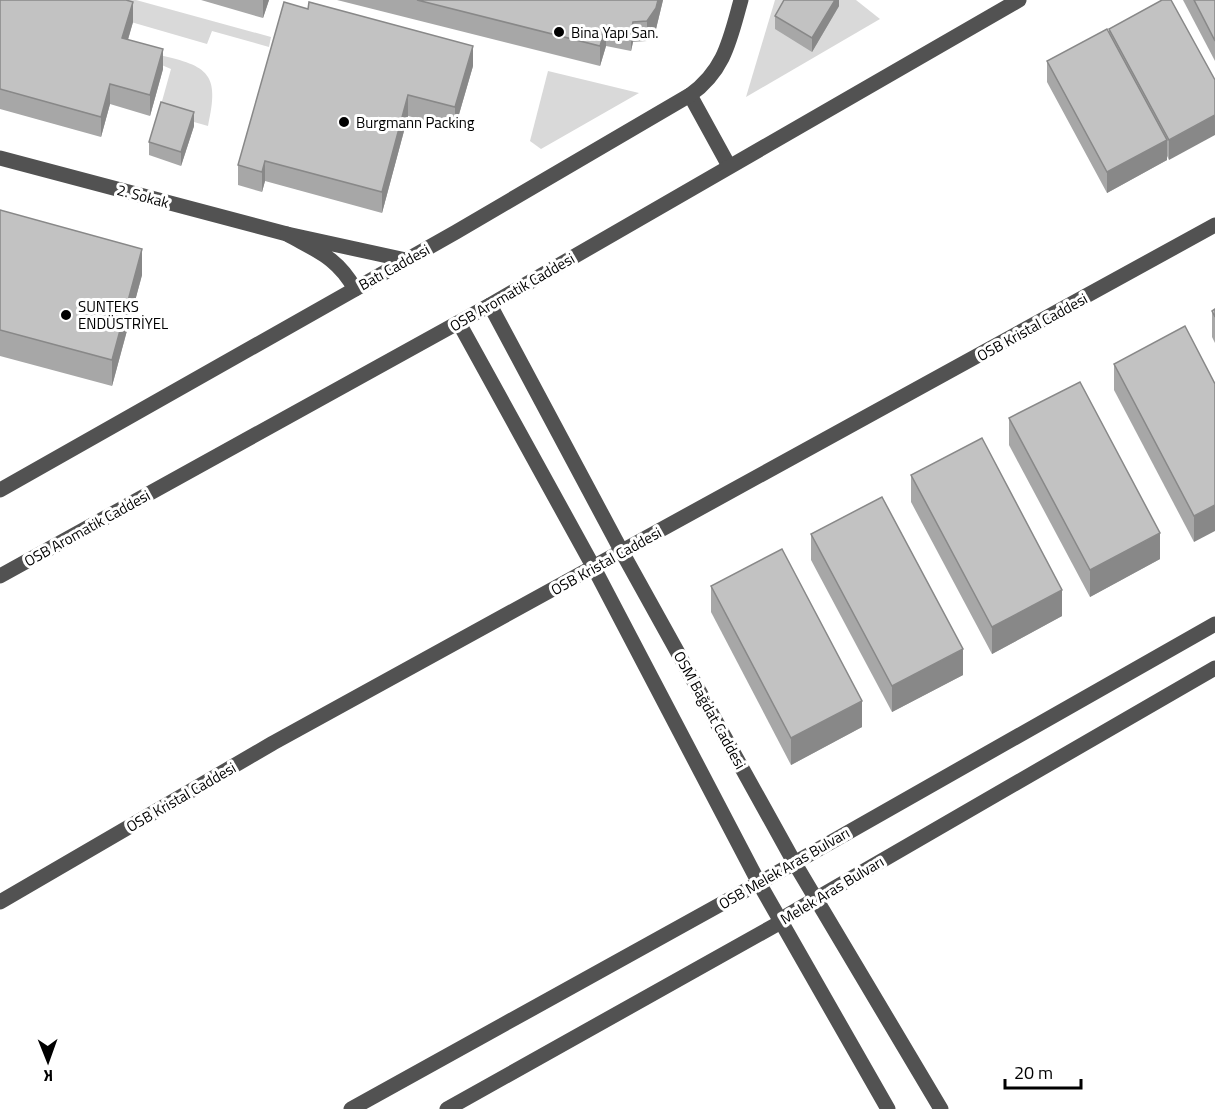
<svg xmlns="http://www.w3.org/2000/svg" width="1215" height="1109" font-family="'Titillium Web',sans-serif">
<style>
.green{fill:#d9d9d9}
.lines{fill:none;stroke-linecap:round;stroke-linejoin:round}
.minor{stroke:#525252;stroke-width:15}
.wall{fill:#a7a7a7}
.shaded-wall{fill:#888}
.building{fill:#c2c2c2;stroke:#888;stroke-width:1.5}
.poi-dot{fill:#000;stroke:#fff;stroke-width:2}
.labels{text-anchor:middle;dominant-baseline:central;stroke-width:6;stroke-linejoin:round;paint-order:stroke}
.poi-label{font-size:15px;fill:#000;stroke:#fff;text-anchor:start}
.street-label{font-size:15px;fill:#000;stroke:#fff}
</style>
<rect width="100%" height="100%" fill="#fff"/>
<g class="green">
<path d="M55 0H136L271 37 269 47 212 31 207 44Z"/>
<path d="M775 0H856L880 19 746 97Z"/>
<path d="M159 55C209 66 220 74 208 126L159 112 171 69 157 63Z"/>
<path d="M548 71 639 93 541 149 530 141Z"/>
</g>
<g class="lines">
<g class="minor">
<path d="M690 95 729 166"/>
<path d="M0 158 287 234"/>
<path d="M355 289C337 257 317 251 287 234L406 260"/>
<path d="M490 305 622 552 794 862 941 1109"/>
<path d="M459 323 594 568 759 883 888 1109"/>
<path d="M0 490 456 232 690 95C725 70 730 39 741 0"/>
<path d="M0 576 490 305 1019 0"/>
<path d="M0 902 273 743 1215 225"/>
<path d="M351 1109 759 883 1215 624"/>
<path d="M447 1109 781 922 788 915 1215 668"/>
</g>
</g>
<g class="wall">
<path d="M0 0 133 22 128 40 163 69 150 116 110 104 101 137 0 109Z"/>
<path d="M201 0H269L263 18Z"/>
<path d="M337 0H663L656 29 647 41 633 42 631 51 606 46 600 66Z"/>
<path d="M839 0V6L812 52 775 29V16Z"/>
<path d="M1171 0 1169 160 1167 156V160L1107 193 1047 82V61L1109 33V29Z"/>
<path d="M1183 0H1215V61Z"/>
<path d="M473 66 455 128 408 116 382 213 265 181 262 192 238 185V165Z"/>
<path d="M194 126 181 166 149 155V142Z"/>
<path d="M0 210 142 275 112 386 0 356Z"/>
<path d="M1215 309V343L1212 337V311Z"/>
<path d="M1114 364 1215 384 1194 542 1114 390Z"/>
<path d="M1009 418 1160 559 1090 597 1009 445Z"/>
<path d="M911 475 1062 616 992 654 911 502Z"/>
<path d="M811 534 963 675 892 712 811 560Z"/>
<path d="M711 586 862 727 791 765 711 612Z"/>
</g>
<g class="shaded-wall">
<path d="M263 0H269L263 18Z"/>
<path d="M658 0H663L656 29 647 41V21Z"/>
<path d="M835 0H839V6L812 52V38Z"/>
<path d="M133 2V22L122 59V38Z"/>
<path d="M633 22V42L631 51V31Z"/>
<path d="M606 26V46L600 66V46Z"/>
<path d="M473 46V66L455 128V107Z"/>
<path d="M163 49V69L150 116V95Z"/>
<path d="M110 84V104L101 137V117Z"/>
<path d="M408 95V116L382 213V192Z"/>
<path d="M194 112V126L181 166V152Z"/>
<path d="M1215 115V135L1169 160V140Z"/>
<path d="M1167 140V160L1107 193V172Z"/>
<path d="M265 161V181L262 192V172Z"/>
<path d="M142 249V275L112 386V360Z"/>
<path d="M1215 505V531L1194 542V516Z"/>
<path d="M1160 533V559L1090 597V570Z"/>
<path d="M1062 590V616L992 654V627Z"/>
<path d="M963 649V675L892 712V686Z"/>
<path d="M862 701V727L791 765V738Z"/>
</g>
<g class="building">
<path d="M0 0H126L133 2 122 38 163 49 150 95 110 84 101 117 0 89Z"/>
<path d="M417 0H658L656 8 647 21 633 22 631 31 606 26 600 46Z"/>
<path d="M784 0H835L812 38 775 16Z"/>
<path d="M1162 0H1171L1215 80V115L1169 140 1109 29Z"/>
<path d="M1194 0H1215V41Z"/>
<path d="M284 2 308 9 309 2 473 46 455 107 408 95 382 192 265 161 262 172 238 165Z"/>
<path d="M1107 29 1167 140 1107 172 1047 61Z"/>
<path d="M161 102 194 112 181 152 149 142Z"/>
<path d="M0 210 142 249 112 360 0 330Z"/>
<path d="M1215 309V317L1212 311Z"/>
<path d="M1185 326 1215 384V505L1194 516 1114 364Z"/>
<path d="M1080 382 1160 533 1090 570 1009 418Z"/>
<path d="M982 438 1062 590 992 627 911 475Z"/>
<path d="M882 497 963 649 892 686 811 534Z"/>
<path d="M782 549 862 701 791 738 711 586Z"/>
</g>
<g class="poi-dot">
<circle cx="559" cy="32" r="6"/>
<circle cx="344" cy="122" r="6"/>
<circle cx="66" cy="315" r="6"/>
</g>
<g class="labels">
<g class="poi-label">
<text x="571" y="32">Bina Yapı San.</text>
<text x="356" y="122">Burgmann Packing</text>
<text x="78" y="306">SUNTEKS<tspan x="78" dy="17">ENDÜSTRİYEL</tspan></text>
</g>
<g class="street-label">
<text transform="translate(143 196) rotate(15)">2. Sokak</text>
<text transform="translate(394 267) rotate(-29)">Batı Caddesi</text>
<text transform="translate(512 292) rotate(-30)">OSB Aromatik Caddesi</text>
<text transform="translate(1032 327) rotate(-29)">OSB Kristal Caddesi</text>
<text transform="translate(87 528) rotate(-29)">OSB Aromatik Caddesi</text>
<text transform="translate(606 561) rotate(-29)">OSB Kristal Caddesi</text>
<text transform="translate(710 710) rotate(61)">OSM Bağdat Caddesi</text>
<text transform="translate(181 797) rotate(-30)">OSB Kristal Caddesi</text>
<text transform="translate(784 868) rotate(-30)">OSB Melek Aras Bulvarı</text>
<text transform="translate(832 890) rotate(-31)">Melek Aras Bulvarı</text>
</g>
</g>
<g transform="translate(48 1061) rotate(179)" stroke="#ffffff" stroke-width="4.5" paint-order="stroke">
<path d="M0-4.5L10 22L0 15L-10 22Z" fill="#000000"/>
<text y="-9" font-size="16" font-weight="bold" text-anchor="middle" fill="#000000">K</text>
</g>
<path d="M1005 1079v9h76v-9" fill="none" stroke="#000000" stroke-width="3"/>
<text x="1014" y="1079" font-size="18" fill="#000000" stroke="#ffffff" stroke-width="4.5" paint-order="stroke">20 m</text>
</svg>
